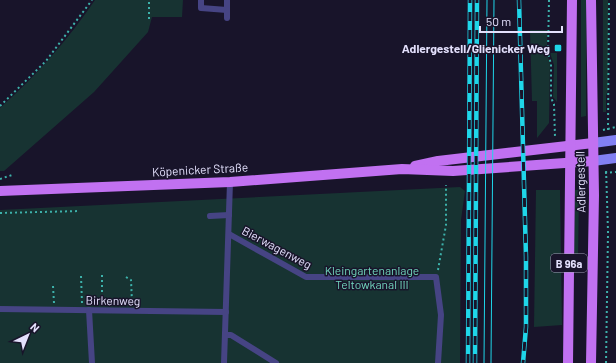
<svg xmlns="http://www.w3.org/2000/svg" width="616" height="363" font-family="Barlow,sans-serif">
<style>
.green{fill:#173332}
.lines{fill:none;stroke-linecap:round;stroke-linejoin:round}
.path{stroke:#3db2ab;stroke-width:2;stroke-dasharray:2 3;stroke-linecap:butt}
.service{stroke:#464484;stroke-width:6}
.secondary{stroke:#8280f3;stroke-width:10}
.primary{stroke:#c171f1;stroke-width:10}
.tram{stroke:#1fd6e9;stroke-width:1}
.rail-casing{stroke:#1fd6e9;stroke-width:4.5}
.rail{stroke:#18142a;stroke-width:3;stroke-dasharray:9;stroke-linecap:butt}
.poi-dot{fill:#1fd6e9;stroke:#18142a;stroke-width:1.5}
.labels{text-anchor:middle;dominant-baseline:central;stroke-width:3;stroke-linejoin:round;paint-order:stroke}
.shield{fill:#18142a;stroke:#a6a3bd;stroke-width:1}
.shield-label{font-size:11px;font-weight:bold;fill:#e3e0fc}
.poi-label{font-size:12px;font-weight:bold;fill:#e3e0fc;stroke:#18142a;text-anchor:end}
.street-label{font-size:12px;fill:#e3e0fc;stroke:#18142a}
.park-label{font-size:12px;fill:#71d6bd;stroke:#18142a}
</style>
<rect width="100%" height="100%" fill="#18142a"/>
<g class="green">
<path d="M95 0H183L182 17H152L148 32 94 92 4 171H0V108C36 76 68 40 95 0Z"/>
<path d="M581 0H586V116L581 117Z"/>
<path d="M603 0H608V90L606 96V112H603Z"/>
<path d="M530 30H547V53L550 64 549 123 537 138V101H532Z"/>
<path d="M550 53H557V102L553 97 554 65Z"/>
<path d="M460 187 465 191 461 220 460 363H0V210Z"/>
<path d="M536 190H560L562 325 534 327Z"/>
<path d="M575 190H579L578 259 574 251Z"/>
</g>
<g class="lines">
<g class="path">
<path d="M549 0 548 53 551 64V98L554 104 555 137"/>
<path d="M149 19V0"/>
<path d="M0 106 46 61 92 0"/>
<path d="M603 130 616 127"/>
<path d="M608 130 609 0"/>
<path d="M605 173 616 172"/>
<path d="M0 179 12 175"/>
<path d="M0 213 80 211"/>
<path d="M438 270 446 225V185"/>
<path d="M102 275V303"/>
<path d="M81 276 82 303"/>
<path d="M126 277 131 280 132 303"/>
<path d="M53 286 54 303"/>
<path d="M606 363 608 232 606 168"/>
</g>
<g class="service">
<path d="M201 0V8L227 10"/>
<path d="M227 18V0"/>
<path d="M210 216 229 215"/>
<path d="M229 234 306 277H436L441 315 438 363"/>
<path d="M0 309 226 312"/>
<path d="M89 310 92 363"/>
<path d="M225 335H231L276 363"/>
<path d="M224 363 230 182"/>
</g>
<g class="secondary">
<path d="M593 143 616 140"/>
<path d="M593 161 616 158"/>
</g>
<g class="primary">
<path d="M415 166 438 161 593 143"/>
<path d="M0 191 230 182 402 169 453 171 593 161"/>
<path d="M568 363 572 0"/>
<path d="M591 363 594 195 591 0"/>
</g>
<g class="tram">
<path d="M484 363 487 0"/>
<path d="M491 363 494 0"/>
</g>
<defs>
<g id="rail">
<path d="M519 0 526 257V327L523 363"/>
<path d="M468 363 470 0"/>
<path d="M475 363 477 0"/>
</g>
</defs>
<use href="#rail" class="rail-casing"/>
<use href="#rail" class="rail"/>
</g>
<rect class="poi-dot" x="554" y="44" width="8" height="8" rx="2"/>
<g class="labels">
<rect class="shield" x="551" y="254" width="36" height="18" rx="3"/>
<g class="shield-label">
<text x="569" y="263">B 96a</text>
</g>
<g class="poi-label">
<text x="550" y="48">Adlergestell/Glienicker Weg</text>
</g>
<g class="street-label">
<text transform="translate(200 169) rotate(-3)">Köpenicker Straße</text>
<text transform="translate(580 182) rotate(-91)">Adlergestell</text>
<text transform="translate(277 247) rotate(28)">Bierwagenweg</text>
<text transform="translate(113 300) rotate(1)">Birkenweg</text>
</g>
<g class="park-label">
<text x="372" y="270">Kleingartenanlage<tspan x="372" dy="14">Teltowkanal III</tspan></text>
</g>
</g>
<g transform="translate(28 335) rotate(43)" stroke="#18142a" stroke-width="3" paint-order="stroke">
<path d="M0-3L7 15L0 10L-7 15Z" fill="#e3e0fc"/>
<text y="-6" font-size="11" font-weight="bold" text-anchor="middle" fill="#e3e0fc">N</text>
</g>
<path d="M480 26v6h82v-6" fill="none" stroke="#e3e0fc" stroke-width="2"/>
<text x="486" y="26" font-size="12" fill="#e3e0fc" stroke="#18142a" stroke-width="3" paint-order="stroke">50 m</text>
</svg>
